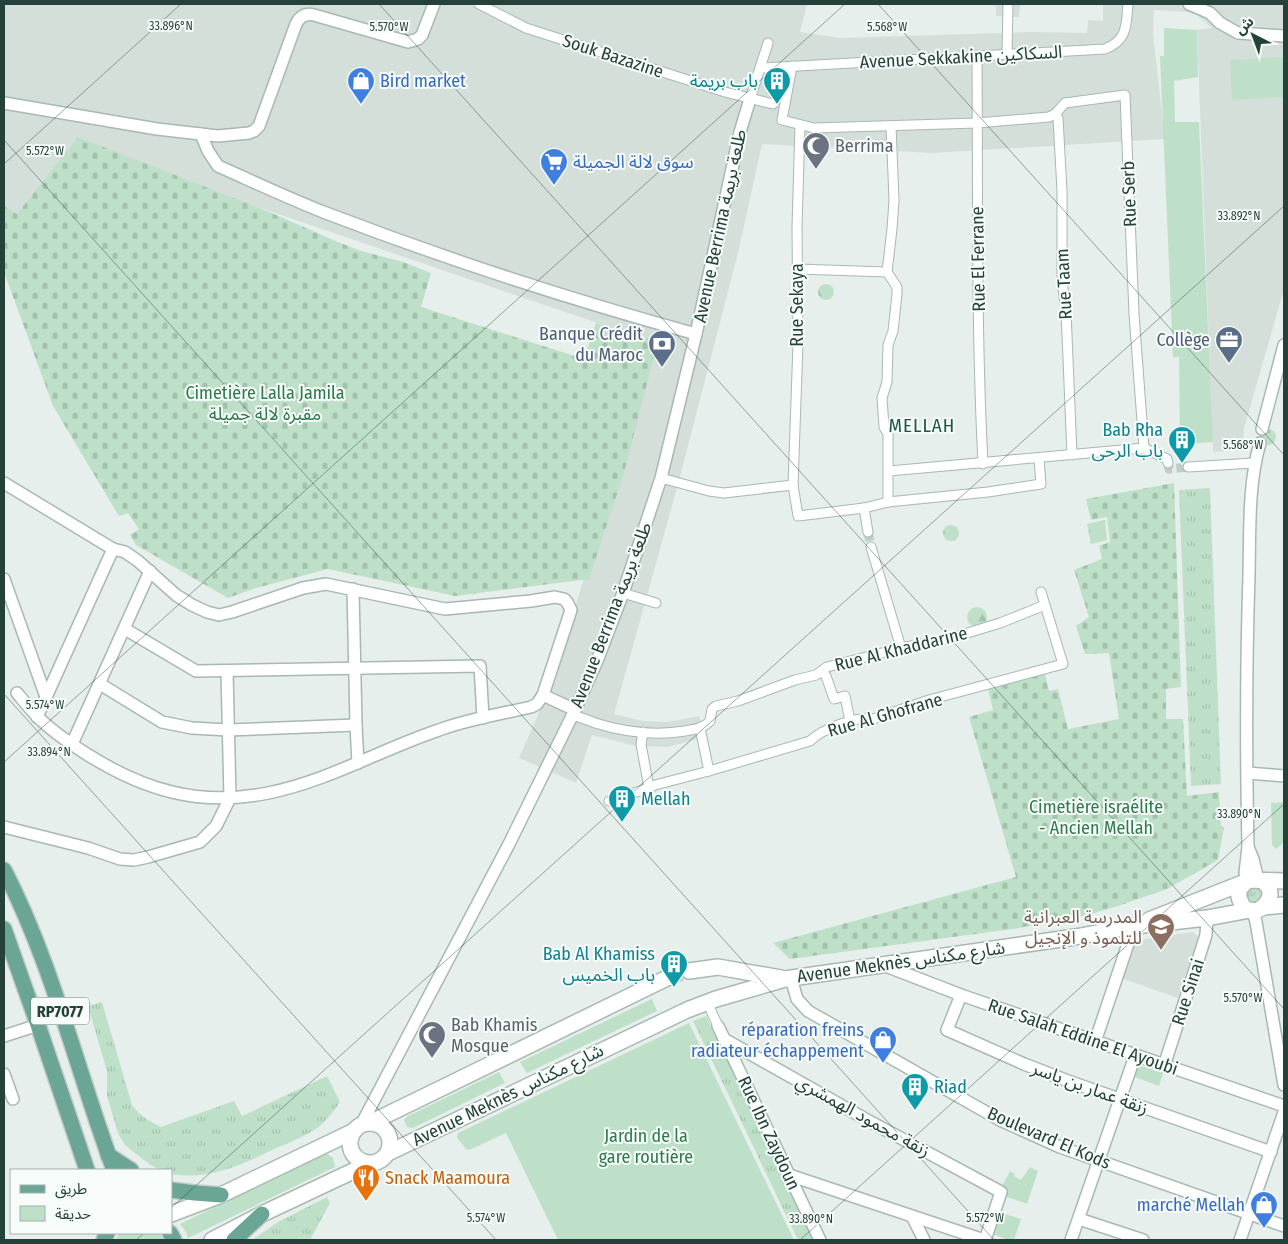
<svg xmlns="http://www.w3.org/2000/svg" width="1288" height="1244" font-family="'Fira Sans Condensed','Noto Sans Arabic',sans-serif">
<style>
.built{fill:#d4dfda}
.grass{fill:url(#grass-tufts)}
.forest{fill:url(#forest-firs)}
.cemetery{fill:url(#cemetery-stones)}
.green{fill:#bfe0c8}
.lines{fill:none;stroke-linecap:round;stroke-linejoin:round}
.pedestrian-tunnel{stroke:#bfccc8;stroke-width:9;stroke-dasharray:9 4.5;stroke-linecap:butt}
.tertiary-tunnel{stroke:#bfccc8;stroke-width:15;stroke-dasharray:15 8;stroke-linecap:butt}
.pedestrian-casing{stroke:#a8b8b2;stroke-width:11}
.minor-casing{stroke:#a8b8b2;stroke-width:14}
.tertiary-casing{stroke:#a8b8b2;stroke-width:18}
.primary-casing{stroke:#c2cac8;stroke-width:18}
.pedestrian{stroke:#fff;stroke-width:9}
.minor{stroke:#fff;stroke-width:11}
.tertiary{stroke:#fff;stroke-width:15}
.primary{stroke:#6aa596;stroke-width:15}
.ticks{fill:none;stroke:#24423a;stroke-width:1;stroke-opacity:0.45}
.labels{text-anchor:middle;dominant-baseline:central;stroke-width:4;stroke-linejoin:round;paint-order:stroke}
.shield{fill:#f7fbf9;stroke:#637a73;stroke-width:1}
.shield-label{font-size:16px;font-weight:bold;fill:#24423a}
.street-label{font-size:18px;fill:#24423a;stroke:#f7fbf9}
.shop-label{font-size:18px;fill:#366cbe;stroke:#f7fbf9;text-anchor:start}
.culture-label{font-size:18px;fill:#0d838f;stroke:#f7fbf9;text-anchor:end}
.worship-label{font-size:18px;fill:#5b616d;stroke:#f7fbf9;text-anchor:start}
.service-label{font-size:18px;fill:#4e5e75;stroke:#f7fbf9;text-anchor:end}
.park-label{font-size:18px;fill:#2d7a4b;stroke:#f7fbf9}
.education-label{font-size:18px;fill:#785e54;stroke:#f7fbf9;text-anchor:end}
.food-label{font-size:18px;fill:#c56008;stroke:#f7fbf9;text-anchor:start}
.neighbourhood-label{font-size:19px;letter-spacing:1px;fill:#1f5548;stroke:#f7fbf9}
.ticks-label{font-size:12px;text-anchor:middle;fill:#24423a;stroke:#f7fbf9;stroke-width:4;stroke-linejoin:round;paint-order:stroke}
</style>
<defs>
<pattern id="grass-tufts" width="24" height="20" patternUnits="userSpaceOnUse" patternTransform="scale(1.25)"><rect width="24" height="20" fill="#bfe0c8"/><path d="M3 7l-1-3M5 7V3M7 7l1-3M15 17l-1-3M17 17v-4M19 17l1-3" fill="none" stroke="#a4c1ad"/></pattern>
<pattern id="forest-firs" width="22" height="20" patternUnits="userSpaceOnUse" patternTransform="scale(1.25)"><rect width="22" height="20" fill="#bfe0c8"/><path d="M5 1l3.5 6h-7zM16 11l3.5 6h-7z" fill="#a4c1ad"/></pattern>
<pattern id="cemetery-stones" width="16" height="16" patternUnits="userSpaceOnUse" patternTransform="scale(1.25)"><rect width="16" height="16" fill="#bfe0c8"/><path d="M2 7V4a2 2 0 0 1 4 0v3zM10 15v-3a2 2 0 0 1 4 0v3z" fill="#a4c1ad"/></pattern>
</defs>
<rect width="100%" height="100%" fill="#e6efeb"/>
<g class="built">
<path d="M4 4H807L800 32 840 38 1031 32 1087 33 1088 20 1103 21V4H1284V289L1244 428 1243 450 1213 452 1197 30 1212 28 1197 15 1187 12 1154 10 1153 34 1165 139 932 153 762 144 738 253 677 488 614 714 643 721 667 722 699 716 708 736 668 747 636 746 592 735 576 783 519 758 552 683 656 343 82 147 22 221 4 211Z"/>
<path d="M996 4H1020L1019 17 996 16Z"/>
<path d="M1193 932 1198 937 1178 998 1121 978 1133 941Z"/>
</g>
<g class="grass">
<circle cx="1268" cy="437" r="8"/>
<path d="M1210 488 1221 784 1191 786 1179 490Z"/>
<path d="M1105 520 1107 540 1091 544 1087 524Z"/>
<path d="M1254 885 1264 892 1261 903 1249 904 1245 893 1247 889Z"/>
<path d="M102 1002 132 1105C140 1116 149 1121 161 1127L234 1101 242 1116 327 1076 340 1102C334 1111 328 1119 320 1126 308 1135 293 1141 279 1147 245 1163 210 1181 171 1174V1170H160L149 1164 125 1145 118 1133 107 1096V1071L88 1006Z"/>
<path d="M706 1016 813 1240H798L693 1021Z"/>
<path d="M327 1197 330 1203 310 1240H252L278 1222Z"/>
</g>
<g class="forest">
<circle cx="826" cy="292" r="8"/>
<circle cx="951" cy="533" r="8"/>
<circle cx="977" cy="617" r="10"/>
<path d="M292 1230 299 1232 305 1240H281L285 1233Z"/>
</g>
<g class="cemetery">
<path d="M78 137 267 211 338 242 361 251 403 262 431 273 421 307 584 359 596 323 658 341 624 473 589 579 455 596 328 569 256 588 228 598 136 545 130 535 139 529 128 513 119 516 53 406 4 272V206L17 214Z"/>
<path d="M1174 483 1181 687 1166 689V719H1183L1187 796 1219 792 1221 826 1224 828 1218 860 1167 889 1118 906 1087 915 1019 928 790 959 773 943 1016 877 969 717 993 710 988 689 1045 674 1049 691 1058 689 1068 729 1119 719 1109 653 1085 654 1076 626 1089 617 1074 570 1102 559 1099 546 1110 542 1107 517 1091 520 1086 499Z"/>
</g>
<g class="green">
<path d="M1164 28 1197 30 1198 77 1174 81 1175 122H1199L1213 442 1180 444 1179 357H1173L1160 56H1164Z"/>
<path d="M1284 57V97L1232 100 1230 60Z"/>
<path d="M1284 802V842L1276 849 1272 845 1271 803Z"/>
<path d="M656 997 652 999 657 1011 527 1073 520 1062Z"/>
<path d="M689 1023 794 1240H558L506 1133 469 1150 466 1149 457 1138 458 1133Z"/>
<path d="M1139 1065 1163 1073 1159 1086 1135 1077Z"/>
<path d="M499 1072 505 1083 413 1128 407 1127 404 1120 408 1116Z"/>
<path d="M326 1153 333 1158 335 1167 188 1238 186 1232 180 1224Z"/>
<path d="M1030 1167 1038 1171 1027 1204 1005 1196 1001 1188 1010 1171 1015 1174 1014 1176 1021 1180Z"/>
<path d="M999 1212 1021 1219 1014 1240H1009L992 1234Z"/>
<path d="M120 1233H159L164 1240H115Z"/>
</g>
<g class="lines">
<g class="pedestrian-tunnel">
<path d="M1168 463 1169 469 1188 467"/>
<path d="M868 532 871 547"/>
</g>
<path class="tertiary-tunnel" d="M667 978 689 971"/>
<defs>
<g id="pedestrian">
<path d="M479 4 526 28 725 92 773 104"/>
<path d="M1007 54 1008 4"/>
<path d="M977 55C978 191 976 328 983 464"/>
<path d="M792 66 782 120 814 128 977 123 1049 117 1055 114 1065 103 1125 95 1134 314 1144 448"/>
<path d="M761 68 1105 49C1128 40 1126 25 1128 4"/>
<path d="M750 99 768 43"/>
<path d="M1055 114 1058 118 1062 191V281L1066 311 1072 455"/>
<path d="M800 125 797 227 798 344 793 485 798 516 864 508 888 502 988 492 1041 484 1039 459"/>
<path d="M797 269 887 272"/>
<path d="M1188 467 1254 463"/>
<path d="M889 471 1144 448 1167 459 1168 463"/>
<path d="M661 478 709 491 724 493 793 485"/>
<path d="M888 502V434L884 427 882 398 887 382 888 345 893 331 897 294V287L887 272 892 229 894 200 891 126"/>
<path d="M864 508 868 532"/>
<path d="M871 547 901 648"/>
<path d="M623 593 656 603"/>
<path d="M822 671 826 676 834 699 845 696 850 721"/>
<path d="M573 715 593 722"/>
<path d="M595 723C624 732 655 736 685 731 694 729 703 729 710 721L712 709 716 706 738 701 795 680 816 675 827 667 901 648 948 639 1000 623 1045 605"/>
<path d="M700 728 709 771"/>
<path d="M643 732 641 744 649 788"/>
<path d="M609 801 649 788 655 785 709 771 810 741C822 729 856 716 873 719L929 700 1063 664 1041 592"/>
<path d="M707 1002 718 1026"/>
</g>
<g id="minor">
<path d="M1189 4 1210 13 1220 23 1238 33 1284 36"/>
<path d="M4 103 157 129 218 136 249 133 254 131 259 126 296 24C300 16 306 13 314 15L408 42 418 39 422 35 434 4"/>
<path d="M201 134 208 151 218 166C254 182 290 199 326 213 446 259 572 300 696 334"/>
<path d="M1262 429 1284 345"/>
<path d="M4 483 113 549 125 552 138 561 176 595 192 605 207 612 219 615 232 612 303 588 326 584 445 609 531 601 555 597 564 599 567 602 571 610 543 695 537 704 531 707C501 714 469 719 439 730 382 749 328 781 268 793 199 807 143 790 85 753 68 742 50 730 37 716 30 709 23 700 17 693"/>
<path d="M4 579 46 697"/>
<path d="M353 589 356 725 358 763"/>
<path d="M125 629 196 671 480 666 483 718"/>
<path d="M100 684 162 722 192 728 228 730 356 725"/>
<path d="M543 695 575 710"/>
<path d="M37 717 113 549"/>
<path d="M72 744 150 571"/>
<path d="M1248 773 1284 776"/>
<path d="M4 827 88 848 120 859 134 860 148 857 200 842 216 826 230 798 227 671"/>
<path d="M1248 847 1253 859 1258 880"/>
<path d="M1247 882 1245 873 1248 847C1246 757 1246 666 1249 575 1250 532 1248 484 1260 443"/>
<path d="M1253 911 1256 922 1284 1085"/>
<path d="M883 965 961 995 1284 1106"/>
<path d="M791 978 797 999 808 1011 1000 1120 1060 1147 1284 1226"/>
<path d="M961 995 947 1030 1024 1064 1068 1081 1271 1152"/>
<path d="M718 1026 820 1240"/>
<path d="M4 1036 38 1025"/>
<path d="M724 1039 869 1121 1001 1192 985 1240"/>
<path d="M1095 1042 1134 926"/>
<path d="M1164 1066 1206 935 1207 918"/>
<path d="M4 1074 13 1099"/>
<path d="M361 1125 509 844 575 710 597 661 623 593 661 478 696 334 740 132 750 99"/>
<path d="M789 1175 984 1240"/>
<path d="M913 1218 924 1240"/>
<path d="M1079 1219 1143 1240"/>
<path d="M1071 1240 1135 1056"/>
<path d="M1240 1240 1284 1112"/>
</g>
<g id="tertiary">
<path d="M1245 883C1240 887 1237 893 1240 900 1249 928 1288 895 1260 880"/>
<path d="M1264 907 1284 905"/>
<path d="M1149 920 1250 880 1284 881"/>
<path d="M689 971 718 967 781 978"/>
<path d="M687 1010 716 999 785 979 1075 937 1134 926 1207 918 1250 910"/>
<circle cx="370" cy="1143" r="20"/>
<path d="M370 1123 667 978"/>
<path d="M388 1153 683 1012"/>
<path d="M171 1214 221 1195 354 1131"/>
<path d="M212 1240 262 1214 368 1164"/>
</g>
<g id="primary">
<path d="M4 870C53 965 77 1071 114 1170"/>
<path d="M4 929 38 1025 87 1170"/>
<path d="M108 1155 131 1170"/>
<path d="M171 1190 195 1193 221 1195"/>
<path d="M170 1233 174 1240"/>
<path d="M104 1240 107 1233"/>
<path d="M234 1240 262 1214"/>
</g>
</defs>
<use href="#pedestrian" class="pedestrian-casing"/>
<use href="#minor" class="minor-casing"/>
<use href="#tertiary" class="tertiary-casing"/>
<use href="#primary" class="primary-casing"/>
<use href="#pedestrian" class="pedestrian"/>
<use href="#minor" class="minor"/>
<use href="#tertiary" class="tertiary"/>
<use href="#primary" class="primary"/>
</g>
<path class="ticks" d="M379 4 1284 1009M878 4 1284 455M4 140 994 1240M4 164 181 4M4 694 496 1240M4 762 845 4M171 1208 1284 206M136 1240 144 1233M800 1240 1284 804"/>
<defs>
<symbol id="shop-pin" viewBox="-11 -11 22 30"><path d="M0 17L-7.5 6A9.5 9.5 0 1 1 7.5 6Z" fill="#3f7fe0" stroke="#f7fbf9"/><path d="M-5-2.5h2.3a2.7 3.5 0 0 1 5.4 0H5L5.5 6h-11ZM-1.5-2.5h3a1.5 2.3 0 0 0-3 0Z" fill="#fff"/></symbol>
<symbol id="building-pin" viewBox="-11 -11 22 30"><path d="M0 17L-7.5 6A9.5 9.5 0 1 1 7.5 6Z" fill="#0f9aa8" stroke="#f7fbf9"/><path d="M-4-6H4V6H1V3H-1V6H-4ZM-2.5-4.3h1.7v1.8h-1.7ZM.8-4.3h1.7v1.8H.8ZM-2.5-1h1.7V.8h-1.7ZM.8-1h1.7V.8H.8Z" fill="#fff"/></symbol>
<symbol id="mosque-pin" viewBox="-11 -11 22 30"><path d="M0 17L-7.5 6A9.5 9.5 0 1 1 7.5 6Z" fill="#6b7280" stroke="#f7fbf9"/><path d="M3.5-4.9A6 6 0 1 0 3.5 4.9A5 5 0 1 1 3.5-4.9Z" fill="#fff"/></symbol>
<symbol id="supermarket-pin" viewBox="-11 -11 22 30"><path d="M0 17L-7.5 6A9.5 9.5 0 1 1 7.5 6Z" fill="#3f7fe0" stroke="#f7fbf9"/><path d="M-6-5.5h2.5l.6 2H6L4.5 2H-2.5L-4.4-4H-6ZM-1.5 3.2a1.3 1.3 0 1 0 .1 0ZM3 3.2a1.3 1.3 0 1 0 .1 0Z" fill="#fff"/></symbol>
<symbol id="office-pin" viewBox="-11 -11 22 30"><path d="M0 17L-7.5 6A9.5 9.5 0 1 1 7.5 6Z" fill="#5c6f8a" stroke="#f7fbf9"/><path d="M-6-3h4V-5.5h4V-3h4V5H-6ZM-1-4.5V-3h2v-1.5ZM-6 0V1H6V0Z" fill="#fff"/></symbol>
<symbol id="bank-pin" viewBox="-11 -11 22 30"><path d="M0 17L-7.5 6A9.5 9.5 0 1 1 7.5 6Z" fill="#5c6f8a" stroke="#f7fbf9"/><path d="M-6-4H6V4H-6ZM0-2.3a2.3 2.3 0 1 0 0 4.6a2.3 2.3 0 1 0 0-4.6Z" fill="#fff"/></symbol>
<symbol id="school-pin" viewBox="-11 -11 22 30"><path d="M0 17L-7.5 6A9.5 9.5 0 1 1 7.5 6Z" fill="#8d6e63" stroke="#f7fbf9"/><path d="M0-5L7-2L0 1L-7-2ZM-4 1L0 2.5L4 1V4Q0 6-4 4Z" fill="#fff"/></symbol>
<symbol id="restaurant-pin" viewBox="-11 -11 22 30"><path d="M0 17L-7.5 6A9.5 9.5 0 1 1 7.5 6Z" fill="#e8710a" stroke="#f7fbf9"/><path d="M-5-6h1v4h1v-4h1v4h1v-4h1v5L-1.5 .5V6h-2V.5L-5-1ZM5-6V6H3V1.5H1.5Q1.5-4 5-6Z" fill="#fff"/></symbol>
</defs>
<g fill-rule="evenodd">
<use href="#shop-pin" x="345" y="65" width="32" height="43"/>
<use href="#building-pin" x="761" y="65" width="32" height="43"/>
<use href="#mosque-pin" x="800" y="130" width="32" height="43"/>
<use href="#supermarket-pin" x="538" y="146" width="32" height="43"/>
<use href="#office-pin" x="1213" y="324" width="32" height="43"/>
<use href="#bank-pin" x="646" y="328" width="32" height="43"/>
<use href="#building-pin" x="1166" y="424" width="32" height="43"/>
<use href="#building-pin" x="606" y="783" width="32" height="43"/>
<use href="#school-pin" x="1145" y="911" width="32" height="43"/>
<use href="#building-pin" x="658" y="948" width="32" height="43"/>
<use href="#mosque-pin" x="416" y="1019" width="32" height="43"/>
<use href="#shop-pin" x="867" y="1024" width="32" height="43"/>
<use href="#building-pin" x="899" y="1071" width="32" height="43"/>
<use href="#restaurant-pin" x="350" y="1162" width="32" height="43"/>
<use href="#shop-pin" x="1248" y="1189" width="32" height="43"/>
</g>
<g class="labels">
<rect class="shield" x="31" y="997.5" width="58" height="27" rx="4"/>
<g class="shield-label">
<text x="60" y="1011">RP7077</text>
</g>
<g class="street-label">
<text transform="translate(613 56) rotate(18)">Souk Bazazine</text>
<text transform="translate(961 57) rotate(-3)">Avenue Sekkakine السكاكين</text>
<text transform="translate(1129 194) rotate(-92)">Rue Serb</text>
<text transform="translate(720 226) rotate(-78)">Avenue Berrima طلعة بريمة</text>
<text transform="translate(978 259) rotate(-91)">Rue El Ferrane</text>
<text transform="translate(1064 284) rotate(-93)">Rue Taam</text>
<text transform="translate(797 305) rotate(-90)">Rue Sekaya</text>
<text transform="translate(611 615) rotate(-69)">Avenue Berrima طلعة بريمة</text>
<text transform="translate(901 649) rotate(-14)">Rue Al Khaddarine</text>
<text transform="translate(885 715) rotate(-16)">Rue Al Ghofrane</text>
<text transform="translate(901 962) rotate(-8)">Avenue Meknès شارع مكناس</text>
<text transform="translate(1188 992) rotate(-72)">Rue Sinai</text>
<text transform="translate(1083 1037) rotate(19)">Rue Salah Eddine El Ayoubi</text>
<text transform="translate(1090 1088) rotate(20)">زنقة عمار بن ياسر</text>
<text transform="translate(508 1095) rotate(-26)">Avenue Meknès شارع مكناس</text>
<text transform="translate(863 1116) rotate(29)">زنقة محمود الهمشري</text>
<text transform="translate(769 1133) rotate(65)">Rue Ibn Zaydoun</text>
<text transform="translate(1049 1138) rotate(23)">Boulevard El Kods</text>
</g>
<g class="shop-label">
<text x="380" y="81">Bird market</text>
<text x="573" y="162">سوق لالة الجميلة</text>
<text x="864" y="1030" text-anchor="end">réparation freins<tspan x="864" dy="21">radiateur échappement</tspan></text>
<text x="1245" y="1205" text-anchor="end">marché Mellah</text>
</g>
<g class="culture-label">
<text x="758" y="81">باب بريمة</text>
<text x="1163" y="430">Bab Rha<tspan x="1163" dy="21">باب الرحى</tspan></text>
<text x="641" y="799" text-anchor="start">Mellah</text>
<text x="655" y="954">Bab Al Khamiss<tspan x="655" dy="21">باب الخميس</tspan></text>
<text x="934" y="1087" text-anchor="start">Riad</text>
</g>
<g class="worship-label">
<text x="835" y="146">Berrima</text>
<text x="451" y="1025">Bab Khamis<tspan x="451" dy="21">Mosque</tspan></text>
</g>
<g class="service-label">
<text x="643" y="334">Banque Crédit<tspan x="643" dy="21">du Maroc</tspan></text>
<text x="1210" y="340">Collège</text>
</g>
<g class="park-label">
<text x="265" y="393">Cimetière Lalla Jamila<tspan x="265" dy="21">مقبرة لالة جميلة</tspan></text>
<text x="1096" y="807">Cimetière israélite<tspan x="1096" dy="21">- Ancien Mellah</tspan></text>
<text x="646" y="1136">Jardin de la<tspan x="646" dy="21">gare routière</tspan></text>
</g>
<g class="education-label">
<text x="1142" y="917">المدرسة العبرانية<tspan x="1142" dy="21">للتلموذ و الإنجيل</tspan></text>
</g>
<g class="food-label">
<text x="385" y="1178">Snack Maamoura</text>
</g>
<g class="neighbourhood-label">
<text x="922" y="425">MELLAH</text>
</g>
</g>
<g class="ticks-label">
<text x="171" y="30">33.896°N</text>
<text x="389" y="31">5.570°W</text>
<text x="887" y="31">5.568°W</text>
<text x="45" y="155">5.572°W</text>
<text x="1239" y="220">33.892°N</text>
<text x="1243" y="449">5.568°W</text>
<text x="45" y="709">5.574°W</text>
<text x="49" y="756">33.894°N</text>
<text x="1239" y="818">33.890°N</text>
<text x="1243" y="1002">5.570°W</text>
<text x="486" y="1222">5.574°W</text>
<text x="985" y="1222">5.572°W</text>
<text x="811" y="1223">33.890°N</text>
</g>
<rect width="1288" height="1244" fill="none" stroke="#24423a" stroke-width="10"/>
<rect x="10" y="1169" width="162" height="65" fill="#f7fbf9" stroke="#a3b1ad"/>
<rect x="20" y="1185" width="25" height="8" fill="#6aa596" stroke="#a3b1ad"/>
<text x="55" y="1194" font-size="15" fill="#24423a">طريق</text>
<rect x="20" y="1206" width="25" height="15" fill="#bfe0c8" stroke="#a3b1ad"/>
<text x="55" y="1219" font-size="15" fill="#24423a">حديقة</text>
<g transform="translate(1253 35) rotate(318)" stroke="#f7fbf9" stroke-width="4" paint-order="stroke">
<path d="M0-4L9 19L0 12L-9 19Z" fill="#24423a"/>
<text y="-8" font-size="14" font-weight="bold" text-anchor="middle" fill="#24423a">ش</text>
</g>
</svg>
